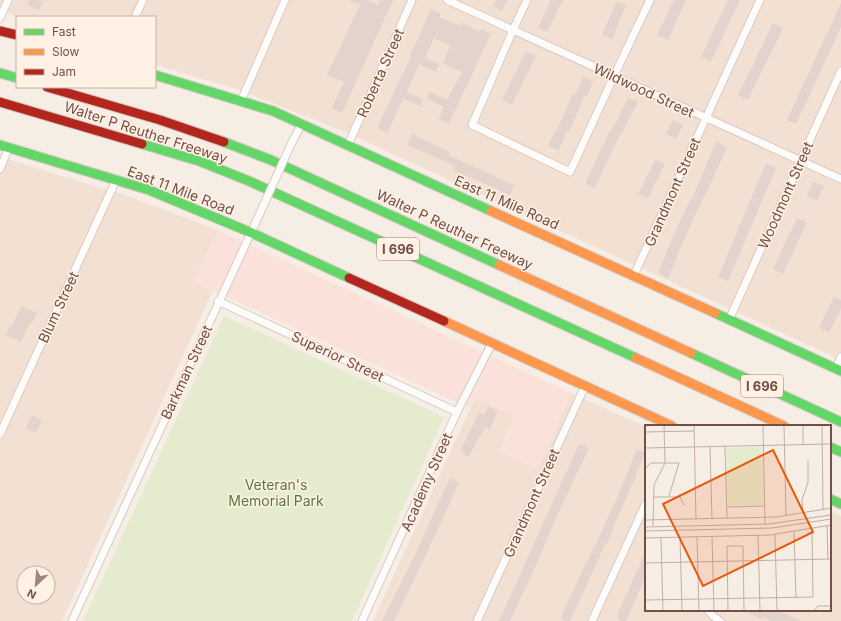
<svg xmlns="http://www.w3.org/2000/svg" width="841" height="621" font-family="Inter,sans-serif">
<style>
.residential{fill:#f2e1d3;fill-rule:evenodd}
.commercial{fill:#fae1d9}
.green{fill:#e4ebce}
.building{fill:#e2d4cc}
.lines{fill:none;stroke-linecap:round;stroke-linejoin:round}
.street-casing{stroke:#d7cac3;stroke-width:9}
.fast-casing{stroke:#d6c8c1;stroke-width:11}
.slow-casing{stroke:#d6c8c1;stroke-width:11}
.jam-casing{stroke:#d6c8c1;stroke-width:11}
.street{stroke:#fefcfb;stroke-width:7}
.fast{stroke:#63d668;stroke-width:9}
.slow{stroke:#ff974d;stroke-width:9}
.jam{stroke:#b3261e;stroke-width:9}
.street-bridge-casing{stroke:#d7cac3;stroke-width:9;stroke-linecap:butt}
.street-bridge{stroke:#fefcfb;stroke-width:7}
.labels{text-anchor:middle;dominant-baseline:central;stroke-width:3;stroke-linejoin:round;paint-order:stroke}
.shield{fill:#fff1e4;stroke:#9d8075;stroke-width:1}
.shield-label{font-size:13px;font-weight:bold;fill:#734f45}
.street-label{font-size:14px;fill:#734f45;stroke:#fff1e4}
.park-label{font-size:14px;fill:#56793d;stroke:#fff1e4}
.inset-road{fill:none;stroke:#c2aea4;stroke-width:1}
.view{fill:#e8590c;fill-opacity:0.15;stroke:#e8590c;stroke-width:2}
.inset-edge{fill:none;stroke:#734f45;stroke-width:2}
</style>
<rect width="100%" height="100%" fill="#f6ede4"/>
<g class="residential">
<path d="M0 0H841V360L345 132 237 89 155 65V17H18L0 10Z"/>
<path d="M0 157 122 194 218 230 194 282 213 290 62 621H0ZM24 573H48V597H24Z"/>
<path d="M571 393 646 427V610H830V511L841 516V621H373L475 398 514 415 537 469Z"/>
</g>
<path class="commercial" d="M218 230 571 393 537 469 499 451 514 415 475 398 470 408 194 282Z"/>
<path class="green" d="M224 316 444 417 352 621H83Z"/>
<g class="building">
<path d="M29 0H39L43 2 39 10 27 5Z"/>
<path d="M348 0H368L378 5 381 0H393L342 113 332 108 344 82 327 75 360 5Z"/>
<path d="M496 0H508L502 11 493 6Z"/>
<path d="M551 0H563L547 32 538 27Z"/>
<path d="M674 0H686L668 40 657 35Z"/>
<path d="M728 0H740L711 61 701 57Z"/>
<path d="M617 1 626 5 612 39 602 35Z"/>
<path d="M841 3V27L796 124 787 120Z"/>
<path d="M431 9 441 14 439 17 460 26 462 23 480 32 481 29 491 34 449 123 439 119 444 107 427 99 430 92 447 100 462 72 443 63 450 46 434 38 425 58 439 64 436 72 419 64 407 92 423 99 420 106 403 99 387 133 377 128 411 56H410Z"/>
<path d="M773 23 783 28 748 100 738 95Z"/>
<path d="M526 51 536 56 512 105 502 100Z"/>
<path d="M583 77 593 81 587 96 585 95 569 132 567 131 559 150 548 146 555 131 556 132 573 94 575 95Z"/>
<path d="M628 98 638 102 622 133 621 132 595 188 585 184 609 132H611Z"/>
<path d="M673 120 683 125 676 139 666 134Z"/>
<path d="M412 134 450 152 448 155 514 185 510 195 453 170 455 166 407 145Z"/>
<path d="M716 142 727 147 704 198H703L683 242 668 278 658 273 675 232 691 199H692Z"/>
<path d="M655 160 665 164 648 198 638 194Z"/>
<path d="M766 163 776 168 728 281 718 277Z"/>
<path d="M813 182 824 186 817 201 807 196Z"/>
<path d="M797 218 807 222 783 274 773 269Z"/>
<path d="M834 297 841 300V309L829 332 819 328Z"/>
<path d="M21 306 37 313 32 323 30 322 21 342 6 335 10 325 12 326Z"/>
<path d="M488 406 498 411 490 430 485 427 480 437 479 436 469 457 461 453 463 449H461L479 413 484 415Z"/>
<path d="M32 415 42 420 36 433 26 428Z"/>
<path d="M579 444 589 448 553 525 536 565 510 621H499Z"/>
<path d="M637 449 645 452 643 457H644L635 476 636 477 618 516 606 546 605 545 570 621H565L561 619 569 599 615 503Z"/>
<path d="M450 478 459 482 426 555 394 621H382L415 555Z"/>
<path d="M646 551V576L626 621H621L617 619 619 615H617Z"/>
<path d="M743 610H776L801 621H771L763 617 762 619Z"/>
</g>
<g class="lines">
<defs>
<g id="street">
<path d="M447 0 841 179"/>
<path d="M527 0 513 30 472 125 570 172 614 76 650 0"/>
<path d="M135 17 143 0"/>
<path d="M0 18 8 0"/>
<path d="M241 101 285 0"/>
<path d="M292 142 302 124"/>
<path d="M348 145 412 0"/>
<path d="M0 169 9 147"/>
<path d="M634 275 760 0"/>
<path d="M218 301 457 412"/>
<path d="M729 320 841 71"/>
<path d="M836 368 841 357"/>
<path d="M0 434 116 180"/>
<path d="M708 610 713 616 720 621"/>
<path d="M72 621 260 213"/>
<path d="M362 621 457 412 492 343"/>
<path d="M477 621 585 386"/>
<path d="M592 621 646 503"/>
</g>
<g id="fast">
<path d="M0 73 17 78"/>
<path d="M155 75 273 111 491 211"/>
<path d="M224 142 271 160 499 265"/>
<path d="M142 144 199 161 249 181 636 358"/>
<path d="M0 145 149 190 252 233 349 278"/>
<path d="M715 313 841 371"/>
<path d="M691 353 841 422"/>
<path d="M830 447 841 452"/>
<path d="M830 499 841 504"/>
</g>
<g id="slow">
<path d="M491 211 715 313"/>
<path d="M499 265 691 353"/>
<path d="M444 321 672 426"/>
<path d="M636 358 784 426"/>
</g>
<g id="jam">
<path d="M0 31 17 35"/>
<path d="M47 87 160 120 224 142"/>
<path d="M0 102 142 144"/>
<path d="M349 278 444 321"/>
</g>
</defs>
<use href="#street" class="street-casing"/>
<use href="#fast" class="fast-casing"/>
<use href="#slow" class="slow-casing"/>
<use href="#jam" class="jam-casing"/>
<use href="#street" class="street"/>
<use href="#fast" class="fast"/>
<use href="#slow" class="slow"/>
<use href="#jam" class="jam"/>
<defs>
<path id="street-bridge" d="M260 213 292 142"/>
</defs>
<use href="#street-bridge" class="street-bridge-casing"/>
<use href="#street-bridge" class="street-bridge"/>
</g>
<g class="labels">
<g class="shield">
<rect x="377" y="238" width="42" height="22" rx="3"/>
<rect x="741" y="375" width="42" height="22" rx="3"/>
</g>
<g class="shield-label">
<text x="398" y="249">I 696</text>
<text x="762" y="386">I 696</text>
</g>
<g class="street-label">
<text transform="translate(380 73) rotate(-66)">Roberta Street</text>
<text transform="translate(644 90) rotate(25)">Wildwood Street</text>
<text transform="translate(146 132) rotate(18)">Walter P Reuther Freeway</text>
<text transform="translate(181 190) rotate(21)">East 11 Mile Road</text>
<text transform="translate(672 192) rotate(-66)">Grandmont Street</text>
<text transform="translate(785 195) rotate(-66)">Woodmont Street</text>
<text transform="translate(507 202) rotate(24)">East 11 Mile Road</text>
<text transform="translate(455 229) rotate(25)">Walter P Reuther Freeway</text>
<text transform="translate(58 307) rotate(-65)">Blum Street</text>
<text transform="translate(338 356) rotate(25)">Superior Street</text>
<text transform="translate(186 372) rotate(-65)">Barkman Street</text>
<text transform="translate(426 482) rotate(-66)">Academy Street</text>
<text transform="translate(531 503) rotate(-66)">Grandmont Street</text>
</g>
<g class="park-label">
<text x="276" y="484">Veteran's<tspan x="276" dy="16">Memorial Park</tspan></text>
</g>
</g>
<g transform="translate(645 425)">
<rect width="186" height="186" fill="#f6ede4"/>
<path d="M117 22 119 80H83L81 23Z" fill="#e4ebce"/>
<path class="inset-road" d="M49 0 51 94M118 0 120 99M139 0 141 91M158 0V20M177 0 178 84M0 7 49 6M65 22 67 94M80 22 82 93M0 23 186 19M0 44 6 38H34L24 71M9 72H35L39 80M82 82 120 81M158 88 157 75 163 57V35M0 95 132 92 186 83M8 101 9 60 20 38 19 0M182 101 183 134M0 102 124 99 186 90M0 106 127 103 186 94M149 106 151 173M130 109 132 186M113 110 115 186M67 111 69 186M35 112 37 186M52 112 54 186M0 113 125 110 186 100M16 113 18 186M0 138 186 134M0 175 168 172 167 103M83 186 82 121H98L99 186M169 186 173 181H186"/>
<path class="view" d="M128 25 168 107 58 161 18 79Z"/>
<rect width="186" height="186" class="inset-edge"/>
</g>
<rect x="16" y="16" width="140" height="72" fill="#fff1e4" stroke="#c7b0a4"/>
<rect x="24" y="29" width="20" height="6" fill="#63d668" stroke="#c7b0a4"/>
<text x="52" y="36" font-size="12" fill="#734f45">Fast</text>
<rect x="24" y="49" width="20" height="6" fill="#ff974d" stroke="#c7b0a4"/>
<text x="52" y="56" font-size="12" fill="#734f45">Slow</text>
<rect x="24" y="69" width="20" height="6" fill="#b3261e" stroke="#c7b0a4"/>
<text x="52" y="76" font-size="12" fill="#734f45">Jam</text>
<g transform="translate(36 585) rotate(206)"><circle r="19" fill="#fff1e4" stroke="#c7b0a4"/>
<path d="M0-3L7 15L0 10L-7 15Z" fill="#a1867d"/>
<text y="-6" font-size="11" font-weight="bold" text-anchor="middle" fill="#734f45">N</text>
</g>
</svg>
